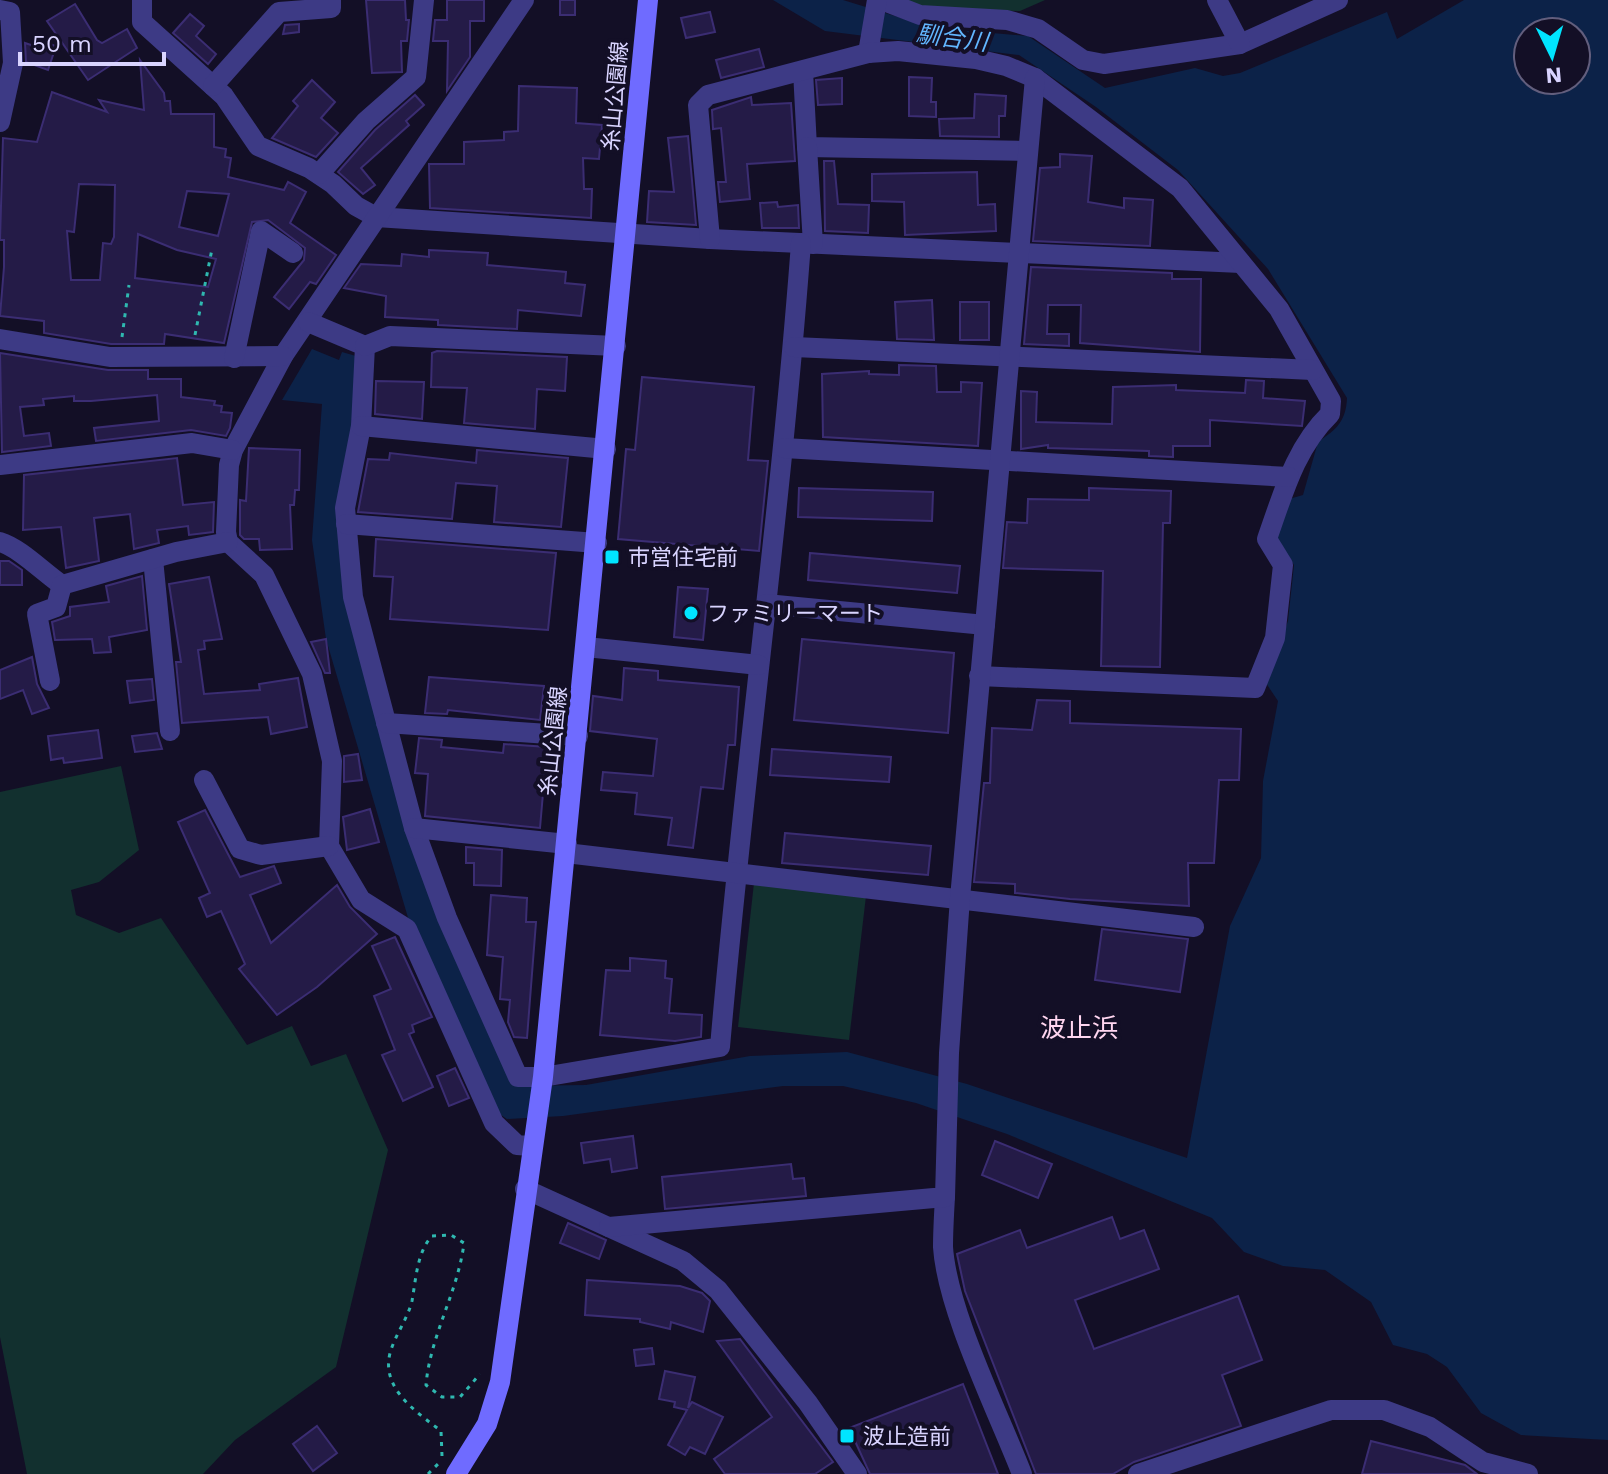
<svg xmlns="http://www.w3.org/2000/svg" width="1608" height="1474" font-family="'Work Sans','Noto Sans JP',sans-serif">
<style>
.green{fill:#12302f}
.water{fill:#0c2248;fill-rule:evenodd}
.building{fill:#241b47;stroke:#3b2d73;stroke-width:2;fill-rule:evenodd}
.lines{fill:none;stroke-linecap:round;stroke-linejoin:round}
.path{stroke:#2fb8b0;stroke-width:3;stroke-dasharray:4 6;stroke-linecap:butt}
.street{stroke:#3d3a85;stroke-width:20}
.secondary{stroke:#6f6bff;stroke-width:20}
.poi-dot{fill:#00e5ff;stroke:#130f26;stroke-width:3}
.labels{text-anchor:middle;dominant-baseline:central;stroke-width:8;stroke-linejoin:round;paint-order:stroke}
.street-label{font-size:22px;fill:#d9d4ff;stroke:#130f26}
.poi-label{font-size:22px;fill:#d9d4ff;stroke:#130f26;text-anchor:start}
.water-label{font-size:24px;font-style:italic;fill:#62b6ff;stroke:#130f26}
.quarter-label{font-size:26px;fill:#ffd6f0;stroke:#130f26}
</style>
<rect width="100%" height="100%" fill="#130f26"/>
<g class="green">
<path d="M901 0H1045L1020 11 921 9Z"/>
<path d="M121 766 139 850 99 882 71 890 76 915 119 933 161 918 247 1045 292 1026 311 1066 346 1054 388 1150 336 1367 235 1440 203 1474H27L0 1337V792Z"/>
<path d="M754 883 866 896 849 1040 738 1027Z"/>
</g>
<path class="water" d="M773 0H843L934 28 1028 36 1105 88 1195 68 1223 76 1240 73 1387 12 1397 39 1464 0H1608V1440L1521 1435 1481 1413 1447 1367 1427 1354 1393 1345 1371 1302 1325 1270 1283 1266 1244 1252 1212 1218 1007 1134 916 1103 843 1086H783L563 1116 507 1119 498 1113 414 938 326 639 312 540 322 404 282 400 312 349 339 360 342 352 356 356 354 434 340 515 380 729 515 1086 586 1085 750 1056 847 1052 967 1084 1187 1158 1230 926 1261 858 1263 781 1278 701 1266 683 1288 621 1294 565 1276 538 1289 499 1303 495 1318 442C1337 429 1346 421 1347 398L1268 269 1178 170 1096 107 1019 55 825 31ZM1528 32H1576V80H1528Z"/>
<g class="building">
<path d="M366 0H405L406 20H409L407 41H401L402 72 372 73Z"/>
<path d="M447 0H484V21H470V57L447 91 448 41H433L435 20H447Z"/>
<rect x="560" y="0" width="15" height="15"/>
<path d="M75 4 97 40 102 43 127 29 137 48 88 80 47 21Z"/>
<path d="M710 12 715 32 686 38 681 18Z"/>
<path d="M190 14 204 26 196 36 216 54 208 64 173 33Z"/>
<path d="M299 24V32L283 34 285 25Z"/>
<path d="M36 39 56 46 48 70 26 62 25 43 34 46Z"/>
<path d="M759 49 764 67 721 78 716 60Z"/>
<path d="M140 60 164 93 165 101H170L171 114H214V147L226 149 225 157 231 158 228 177 284 190 288 182 306 192 290 223 336 255 316 284 310 282 289 309 274 297 304 260 305 248 268 220 252 222 224 343 165 334 164 344H111L44 333V321L0 316 4 267V240H0L3 138 37 142 52 92 107 112 99 100 144 110ZM79 184 115 185 114 237 111 244 103 243 100 280H71L67 231 74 232ZM187 191 229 194 218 236 179 227ZM138 234 177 250 216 259 208 287 135 278Z"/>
<path d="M909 77 932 78 931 102H936V117L909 116Z"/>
<path d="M842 78V104L818 105 816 80Z"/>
<path d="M312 80 335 102 321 118 338 133 316 157 272 138 298 106 293 101Z"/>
<path d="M519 86 577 88 576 123 602 125 599 159 583 158 584 189H592L591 218 430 208 429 164H464V142L504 140V132L518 131Z"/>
<path d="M975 94 1006 96 1005 116H999V137L940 136 939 119 974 118Z"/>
<path d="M415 95 424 105 406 121 409 125 361 168 375 185 363 194 338 172 375 130Z"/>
<path d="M751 97 752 105 791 103 795 161 747 164 750 199 720 202 718 182H726L721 128 713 129 712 110Z"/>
<path d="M688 136 696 225 647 222 649 191 674 192 668 138Z"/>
<path d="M1060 154 1092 156 1088 202 1124 208V198L1153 200 1150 246 1033 241 1040 168 1060 167Z"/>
<path d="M824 161H834L838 204 869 205 868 233 825 231Z"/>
<path d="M977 172 978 205 995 204 996 231 905 235 904 202 872 201V174Z"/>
<path d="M777 202 778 207 798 205 799 228H762L760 203Z"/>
<path d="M429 250 488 253 487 265 566 272 565 283 585 285 581 316 518 310 517 329 438 325V320L385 317 386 296 344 288 361 264 401 266 402 254 429 257Z"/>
<path d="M1031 267 1172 273V279H1201L1200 352 1080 343 1081 305H1048L1047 334H1069V346L1024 344Z"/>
<path d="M932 300 934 340 897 339 895 302Z"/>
<rect x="960" y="302" width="29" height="38"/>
<path d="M437 351 567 357 565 391 537 389 535 429 464 423 467 388 431 387 432 353Z"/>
<path d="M0 353 108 370H148V379H181V397L215 401 214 405 222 406 221 412 232 413 230 428 226 436 191 430 96 441 94 428 159 421 157 395 91 401H74V396L43 399 44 405 20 407 24 436 49 433 51 446 2 452Z"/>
<path d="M899 365 936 366 937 392H961V382L982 383 978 446 823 437 822 374 869 371V374L899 375Z"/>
<path d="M642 377 754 387 748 460 768 461 759 551 618 539 626 449 635 450Z"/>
<path d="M1246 380 1264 381 1263 398 1305 401 1302 426 1210 420V446H1173V457L1149 456V451L1048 448V445L1021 449V391L1037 392 1036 422 1112 424 1113 387 1176 385V390L1245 393Z"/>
<path d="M376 381 424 382 422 419 375 414Z"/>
<path d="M249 448 300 450 299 490H295L294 505H290L292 549 260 550 259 539H244L240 535V500L246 501Z"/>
<path d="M477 450 568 458 561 527 494 522 497 486 456 483 452 519 358 512 368 459 389 460 390 453 476 463Z"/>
<path d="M177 458 183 505 214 502 213 532 189 535 188 526 157 530 159 543 134 549 130 514 94 518 99 561 66 568 61 527 23 530 24 475Z"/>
<path d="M799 488 933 492 932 521 798 517Z"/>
<path d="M1089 488 1171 491 1170 523H1163L1160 667 1101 666 1103 571 1003 568 1007 522 1027 523 1028 499 1089 500Z"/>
<path d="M376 539 556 553 548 630 390 619 393 577 374 576Z"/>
<path d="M810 553 960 566 957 593 808 580Z"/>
<path d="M0 561H9L22 570V585H0Z"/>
<path d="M142 576 147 630 109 637 111 652 94 653 92 639 55 640 52 622 70 616V607L109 602 106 586Z"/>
<path d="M209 577 222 639 204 641 205 649 198 650 204 694 260 690 259 684 298 678 307 727 271 734 268 717 182 723 176 662H181L169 584Z"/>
<path d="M678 587 708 589 703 640 674 637Z"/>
<path d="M326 639 330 673H325L311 642Z"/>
<path d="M802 639 954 653 948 733 794 720Z"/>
<path d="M32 657 37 684 49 708 32 714 23 690 0 699V670Z"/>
<path d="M624 668 658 671V680L739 687 735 745H728L723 789 701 787 693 848 668 845 672 818 635 814 637 793 601 790 603 772 653 776 657 739 590 731 593 696 622 700Z"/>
<path d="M429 677 544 686 540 720 448 710 447 714 425 713Z"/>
<path d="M152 679 154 700 130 703 127 681Z"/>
<path d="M1037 700 1070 701V723L1241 729 1239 780H1219L1214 863H1188L1189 906 1070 899 1015 893V884L974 882 984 783H990L992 728 1032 730Z"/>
<path d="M98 730 102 758 64 763 63 758 51 760 48 736Z"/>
<path d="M157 733 162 749 135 752 132 736Z"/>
<path d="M419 738 442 740 441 747 503 753 504 744 547 747 540 828 425 816 428 774 415 773Z"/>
<path d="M772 749 891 757 889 782 770 775Z"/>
<path d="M358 754 362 780 344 782V756Z"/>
<path d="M370 809 379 842 347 850 343 817Z"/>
<path d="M205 810 240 877 274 866 281 883 250 895 271 943 337 885 350 907 377 934 317 987 277 1015 239 969 245 964 221 911 207 917 199 898 210 893 178 822Z"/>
<path d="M785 833 931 846 928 875 782 863Z"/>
<path d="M466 847 502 850 501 886 474 885V863H466Z"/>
<path d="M491 895 527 898 526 922H536L527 1038 514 1037 508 1022 510 1000 500 999 503 957 487 955Z"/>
<path d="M1102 929 1188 939 1180 992 1095 980Z"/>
<path d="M395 937 432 1017 412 1025 414 1032 409 1034 433 1087 403 1101 382 1055 395 1050 374 996 391 989 372 946Z"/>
<path d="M630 958 666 961 665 978 672 979 669 1013 702 1015 701 1037 675 1041 600 1035 606 970 630 971Z"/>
<path d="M455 1068 469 1098 449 1106 437 1076Z"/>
<path d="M633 1136 637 1168 612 1172 610 1159 584 1163 581 1143Z"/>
<path d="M995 1141 1052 1164 1038 1198 982 1175Z"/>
<path d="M791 1164 793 1179 804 1178 806 1196 665 1209 662 1177Z"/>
<path d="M1112 1217 1120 1239 1144 1230 1159 1269 1075 1300 1094 1349 1238 1296 1262 1360 1222 1375 1241 1426 1134 1462 1113 1474H1036L965 1291 957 1254 1020 1230 1027 1248Z"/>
<path d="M568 1223 606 1240 599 1259 560 1243Z"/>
<path d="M587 1280 680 1286 702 1293 710 1301 703 1332 671 1322 670 1329 640 1322V1319L585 1315Z"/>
<path d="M740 1339 833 1462 815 1474H725L714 1459 772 1417 717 1341Z"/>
<path d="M652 1348 654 1364 636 1366 634 1350Z"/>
<path d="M665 1371 695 1377 688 1408 692 1402 723 1417 705 1454 690 1447 685 1455 668 1445 687 1410 674 1407 675 1402 659 1399Z"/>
<path d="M963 1384 998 1474H870L849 1428Z"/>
<path d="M317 1426 337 1453 313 1471 293 1444Z"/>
<path d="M1371 1441 1465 1465 1477 1474H1362Z"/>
</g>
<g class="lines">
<g class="path">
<path d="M195 335 212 249"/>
<path d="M122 337 129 285"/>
<path d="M442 1456 441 1431C414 1410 377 1386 392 1347 398 1331 408 1317 412 1301 416 1279 417 1252 432 1236L451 1235 464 1243C458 1292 430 1336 426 1385L442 1397H460L480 1374"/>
<path d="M428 1474 439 1463"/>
</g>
<g class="street">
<path d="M142 0V22L224 96 258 146 309 168 333 184 356 206 376 217 710 239 1241 263"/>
<path d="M524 0 283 356 233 450 229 465 226 532 228 542 264 575 312 674 332 761 329 846 361 900 407 929 494 1123 517 1145 531 1146"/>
<path d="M881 0 920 15 1007 20 1038 29 1083 60 1104 64 1240 44 1338 0"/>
<path d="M1217 0 1240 44"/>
<path d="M0 10 10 12 13 63 0 122"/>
<path d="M868 53 877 0"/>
<path d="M803 71 807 147 1028 151"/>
<path d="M213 86 279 12 331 8V0"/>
<path d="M807 147 813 244"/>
<path d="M319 174 366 121 416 77 424 0"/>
<path d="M710 239 698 105 708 95 868 53 898 51 976 59 1006 66 1035 78 1180 188 1279 309 1331 401 1330 414C1295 448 1283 494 1267 539L1283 565 1275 638 1255 688 979 676"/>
<path d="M308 322 365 346 361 426 345 508 353 597 414 828 447 918 518 1077H543L720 1047C743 779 781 512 801 243"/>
<path d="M0 339 110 357 283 356"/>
<path d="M365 346 390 336 616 346"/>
<path d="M794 347 1313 370"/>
<path d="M234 358 261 231 293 253"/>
<path d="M361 426 606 449"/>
<path d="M784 448 1289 477"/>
<path d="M0 465 192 443 233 450"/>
<path d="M346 524 597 543"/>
<path d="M0 542C20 548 43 572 62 585"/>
<path d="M153 559 170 731"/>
<path d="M766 604 985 625"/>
<path d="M586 647 759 665"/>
<path d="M50 681 37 614 56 607 62 585 176 552 228 542"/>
<path d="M386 723 578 736"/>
<path d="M204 780 240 849 261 855 329 846"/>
<path d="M414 828 567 844"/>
<path d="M566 853 1194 927"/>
<path d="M525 1189 683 1261 718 1290 808 1403 857 1474"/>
<path d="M945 1197C944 1214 943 1231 943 1247 947 1310 998 1412 1022 1474"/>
<path d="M609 1227 945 1197 949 1053 960 898 1035 78"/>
<path d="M1138 1474 1331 1410H1384L1430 1427 1483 1462 1528 1474"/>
</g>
<path class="secondary" d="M456 1474 487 1424 500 1382 543 1077 648 0"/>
</g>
<g class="poi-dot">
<rect x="604" y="549" width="16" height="16" rx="4"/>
<circle cx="691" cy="613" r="8"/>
<rect x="839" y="1428" width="16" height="16" rx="4"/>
</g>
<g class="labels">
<g class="street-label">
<text transform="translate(615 96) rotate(-85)">糸山公園線</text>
<text transform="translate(553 741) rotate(-84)">糸山公園線</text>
</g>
<g class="poi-label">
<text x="628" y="557">市営住宅前</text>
<text x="707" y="613">ファミリーマート</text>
<text x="863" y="1436">波止造前</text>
</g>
<g class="water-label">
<text transform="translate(952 38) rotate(7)">馴合川</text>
</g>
<g class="quarter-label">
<text x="1079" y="1028">波止浜</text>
</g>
</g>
<g transform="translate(1552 56) rotate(175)"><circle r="38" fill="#130f26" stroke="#625e7d" stroke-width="2"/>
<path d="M0-6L14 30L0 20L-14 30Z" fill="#00e5ff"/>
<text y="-12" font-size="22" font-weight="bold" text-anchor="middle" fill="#d9d4ff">N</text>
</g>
<path d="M20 52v12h144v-12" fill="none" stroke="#d9d4ff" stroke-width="4"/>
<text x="32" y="52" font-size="24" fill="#d9d4ff" stroke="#130f26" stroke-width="6" paint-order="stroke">50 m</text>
</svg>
